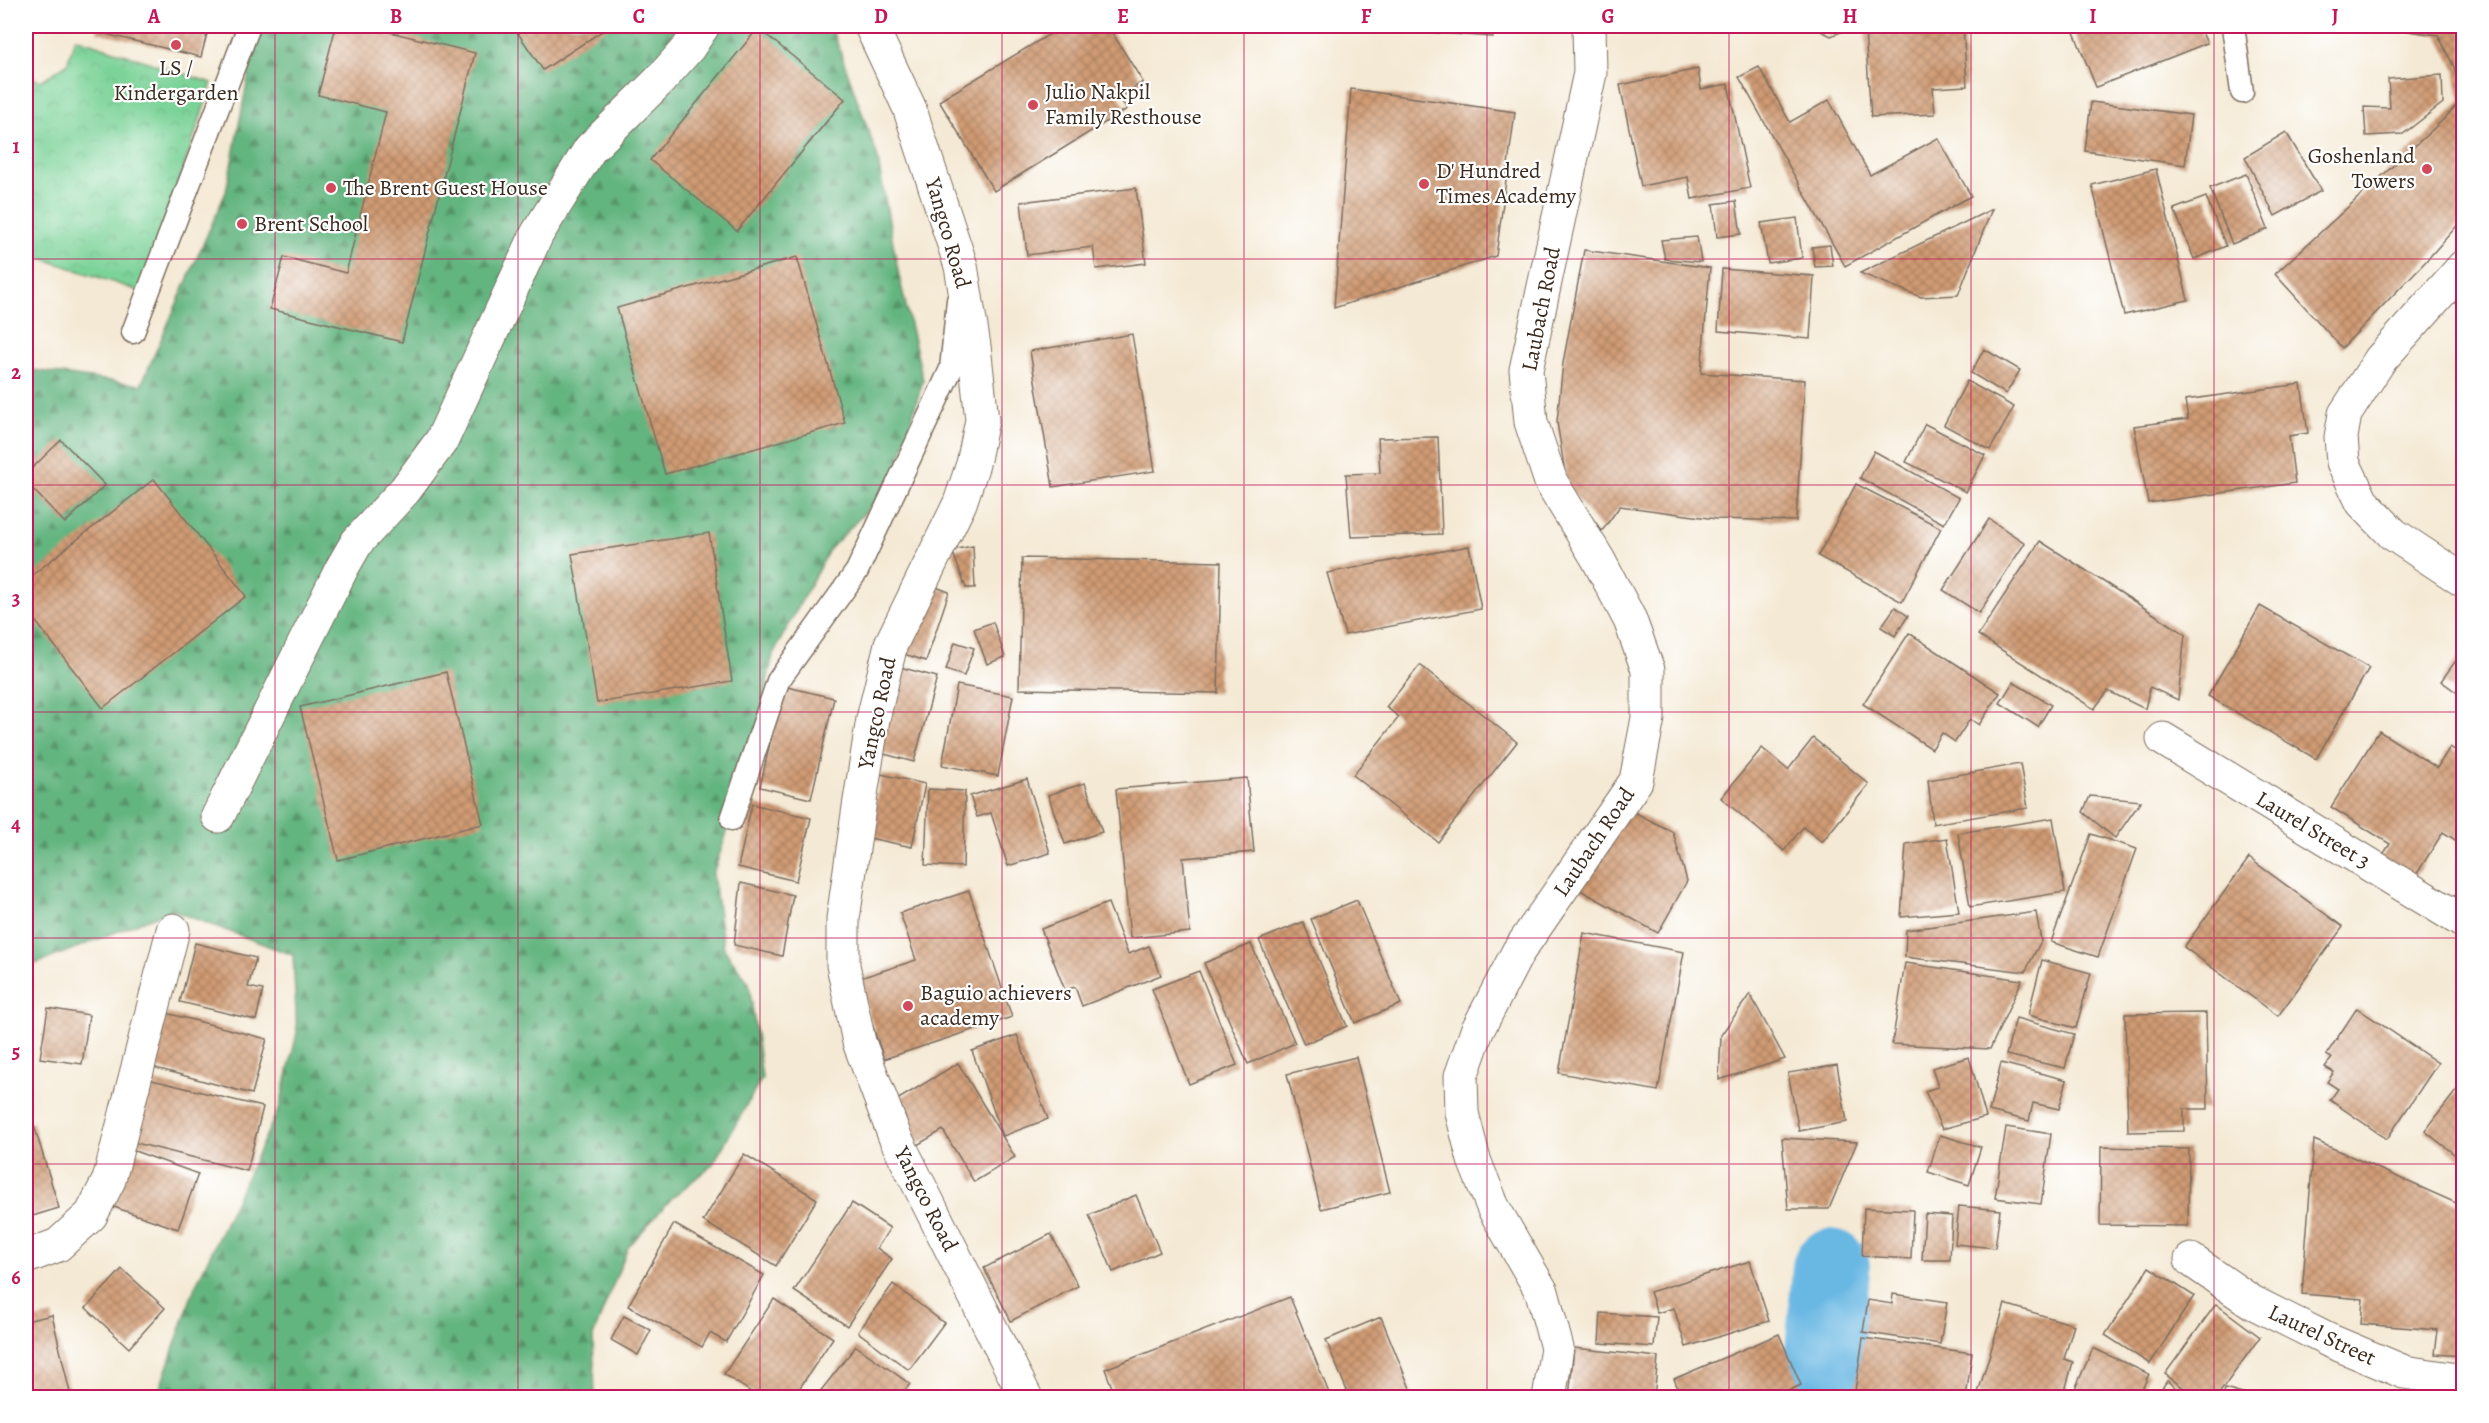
<svg xmlns="http://www.w3.org/2000/svg" width="2489" height="1423" font-family="Alegreya,serif">
<style>
.forest{fill:url(#forest-firs);stroke:#50704f;stroke-width:1.5}
.park{fill:url(#park-crowns);stroke:#5b7e5b;stroke-width:1.5}
.lines{fill:none;stroke-linecap:round;stroke-linejoin:round}
.river{stroke:#69b7e3;stroke-width:78}
.building{fill:url(#building-cross-hatch)}
.service-casing{stroke:#7c6d5e;stroke-width:25}
.minor-casing{stroke:#7c6d5e;stroke-width:35}
.service{stroke:#fff;stroke-width:22}
.minor{stroke:#fff;stroke-width:33}
.grid{fill:none;stroke:#c2185b;stroke-width:1.5;stroke-opacity:0.55}
.poi-dot{fill:#d1495b;stroke:#fff;stroke-width:2}
.labels{text-anchor:middle;dominant-baseline:central;stroke-width:4.5;stroke-linejoin:round;paint-order:stroke}
.poi-label{font-size:22px;fill:#3b2a1e;stroke:#fff;text-anchor:start}
.street-label{font-size:22px;fill:#3b2a1e;stroke:#fff}
.neatline{fill:none;stroke:#c2185b;stroke-width:2}
.grid-label{font-size:20px;text-anchor:middle;font-weight:bold;fill:#c2185b}
</style>
<defs>
<pattern id="forest-firs" width="22" height="20" patternUnits="userSpaceOnUse" patternTransform="scale(1.5)"><rect width="22" height="20" fill="#64b580"/><path d="M5 1l3.5 6h-7zM16 11l3.5 6h-7z" fill="#549368"/></pattern>
<pattern id="park-crowns" width="20" height="18" patternUnits="userSpaceOnUse" patternTransform="scale(1.5)"><rect width="20" height="18" fill="#7bd398"/><path d="M2 6a3 3 0 1 1 6 0M12 15a3 3 0 1 1 6 0" fill="none" stroke="#6bb583"/></pattern>
<pattern id="building-cross-hatch" width="8" height="8" patternUnits="userSpaceOnUse" patternTransform="scale(1.5)"><rect width="8" height="8" fill="#d09b74"/><path d="M0 0l8 8M0 8l8-8" fill="none" stroke="#aa7f5f"/></pattern>
</defs>
<rect width="100%" height="100%" fill="#fff"/>
<filter id="ink" filterUnits="userSpaceOnUse"><feTurbulence type="fractalNoise" baseFrequency=".0167" numOctaves="2"/><feDisplacementMap in="SourceGraphic" scale="12" xChannelSelector="R" yChannelSelector="G"/><feConvolveMatrix kernelMatrix="1 2 1 2 8 2 1 2 1" color-interpolation-filters="sRGB"/></filter>
<filter id="wash" filterUnits="userSpaceOnUse"><feTurbulence type="fractalNoise" baseFrequency=".008" numOctaves="4" result="noise"/><feDisplacementMap in="SourceGraphic" scale="24" xChannelSelector="R" yChannelSelector="G"/><feGaussianBlur stdDeviation="1.35" result="paint"/><feColorMatrix in="noise" values="0 0 0 0 0 0 0 0 0 0 0 0 0 0 0 0 0 1.4 0 .05"/><feComposite in="paint" operator="in"/></filter>
<g filter="url(#wash)">
<rect width="100%" height="100%" fill="#f4e9d4"/>
<path class="forest" d="M258 26H831L877 155 899 276 923 380 893 483 829 550 773 654 753 754 713 874 724 949 749 983 762 1078 713 1164 672 1198 628 1247 593 1336 595 1397H157L194 1289 280 1106 297 1033 293 955 171 910 26 968V369L141 385 226 192Z"/>
<path class="park" d="M75 38 212 83 142 292 26 253V76L41 81 67 64Z"/>
<g class="lines">
<path class="river" d="M1831 1268 1824 1354 1832 1398"/>
</g>
<g id="blocks">
<g class="building">
<path d="M98 26H209L201 57 97 32Z"/>
<path d="M336 26H366L475 53 402 342 270 309 284 257 346 273 386 112 318 95Z"/>
<path d="M513 26H610L543 70Z"/>
<path d="M1063 26H1108L1143 82 1119 97 1127 109 994 191 939 101Z"/>
<path d="M1371 26H1493V37L1371 28Z"/>
<path d="M1810 26H1856L1831 36Z"/>
<path d="M1963 26 1967 86 1933 88 1935 114 1871 117 1865 31Z"/>
<path d="M2076 26H2199L2207 43 2096 87 2072 27Z"/>
<path d="M2370 26H2463V219L2426 261 2342 348 2275 274 2444 119 2460 101 2455 69 2438 35Z"/>
<path d="M758 28 845 99 737 231 650 160Z"/>
<path d="M1759 67 1790 122 1829 100 1870 175 1938 138 1971 196 1845 266 1739 77Z"/>
<path d="M1698 69 1701 89 1728 84 1750 188 1692 199 1688 177 1641 186 1620 85Z"/>
<path d="M2442 75 2443 103 2403 134 2366 136 2364 107 2390 108 2388 79Z"/>
<path d="M1351 89 1515 112 1496 256 1334 308Z"/>
<path d="M2091 102 2191 115 2185 165 2085 151Z"/>
<path d="M2286 132 2321 191 2275 216 2245 157Z"/>
<path d="M2156 169 2188 300 2124 315 2092 185Z"/>
<path d="M2246 174 2268 229 2232 244 2210 188Z"/>
<path d="M1136 188 1146 263 1096 269 1093 247 1027 255 1021 202Z"/>
<path d="M2206 197 2226 246 2194 259 2174 209Z"/>
<path d="M1736 201 1741 234 1717 237 1713 204Z"/>
<path d="M1992 209 1958 295 1921 297 1860 273Z"/>
<path d="M1797 218 1802 258 1768 263 1761 223Z"/>
<path d="M1697 237 1701 262 1665 259 1661 240Z"/>
<path d="M1830 245 1833 266 1815 267 1812 247Z"/>
<path d="M1584 250 1710 268 1701 373 1805 380 1796 521 1716 519 1620 506 1602 531 1567 485 1557 422 1563 363Z"/>
<path d="M797 257 845 423 665 474 617 308Z"/>
<path d="M1722 269 1814 276 1810 339 1718 331Z"/>
<path d="M1132 334 1155 471 1053 487 1030 351Z"/>
<path d="M1984 349 2020 370 2006 394 1971 373Z"/>
<path d="M1967 381 2014 407 1990 450 1944 425Z"/>
<path d="M2301 384 2308 433 2289 436 2295 483 2148 503 2134 426 2188 419 2185 400Z"/>
<path d="M1925 424 1985 455 1966 492 1906 462Z"/>
<path d="M1438 437 1442 534 1351 537 1346 474 1380 473 1378 438Z"/>
<path d="M61 440 105 485 65 523 26 482V474Z"/>
<path d="M1874 451 1959 498 1944 524 1860 478Z"/>
<path d="M154 479 246 596 103 708 26 609V580Z"/>
<path d="M1856 484 1941 528 1902 602 1818 556Z"/>
<path d="M1989 519 2025 543 1979 613 1943 590Z"/>
<path d="M709 533 732 681 597 703 572 554Z"/>
<path d="M2040 541 2185 634 2178 700 2150 687 2145 709 2108 691 2094 709 1978 635Z"/>
<path d="M973 546 975 588H966L952 550Z"/>
<path d="M1469 546 1481 609 1345 635 1327 573Z"/>
<path d="M1022 558 1221 562 1218 693 1019 689Z"/>
<path d="M928 584 949 592 926 661 904 654Z"/>
<path d="M2260 606 2369 668 2316 759 2208 696Z"/>
<path d="M1895 607 1908 616 1895 636 1881 627Z"/>
<path d="M993 622 1005 657 987 664 974 629Z"/>
<path d="M1909 633 2000 693 1979 725 1970 719 1955 742 1942 733 1932 749 1863 704Z"/>
<path d="M955 642 974 648 964 676 946 670Z"/>
<path d="M2463 651V697L2441 681Z"/>
<path d="M1420 665 1517 742 1438 842 1353 775 1399 717 1386 707Z"/>
<path d="M896 666 937 677 914 762 873 751Z"/>
<path d="M446 672 483 824 338 860 300 707Z"/>
<path d="M2013 682 2051 705 2038 727 2000 703Z"/>
<path d="M957 685 1013 696 998 776 942 765Z"/>
<path d="M783 686 834 698 811 799 760 787Z"/>
<path d="M2379 731 2437 768 2450 747 2463 755V845L2443 832 2413 880 2380 859 2390 844 2331 807Z"/>
<path d="M1813 738 1869 784 1822 842 1803 827 1784 851 1721 798 1762 748 1788 770Z"/>
<path d="M2020 764 2028 808 1933 824 1928 780Z"/>
<path d="M881 774 925 784 912 847 869 838Z"/>
<path d="M1247 778 1254 852 1183 858 1190 932 1130 938 1116 789Z"/>
<path d="M1027 779 1050 853 1008 866 991 813 977 817 970 796Z"/>
<path d="M1085 783 1102 832 1065 844 1048 795Z"/>
<path d="M928 789 965 791 963 867 925 865Z"/>
<path d="M2090 796 2141 801 2115 838 2083 812Z"/>
<path d="M752 804 811 818 796 881 738 867Z"/>
<path d="M1628 809 1673 832 1687 881 1658 933 1571 885Z"/>
<path d="M2053 818 2065 892 1970 907 1958 833Z"/>
<path d="M2091 834 2137 849 2098 957 2051 942Z"/>
<path d="M1947 838 1959 912 1901 917 1906 844Z"/>
<path d="M2249 858 2343 927 2278 1016 2184 947Z"/>
<path d="M741 883 793 895 782 956 734 945Z"/>
<path d="M2463 883V912L2450 903Z"/>
<path d="M969 891 1012 1017 884 1059 857 979 916 960 900 913Z"/>
<path d="M1357 900 1401 1004 1355 1023 1311 919Z"/>
<path d="M1108 903 1128 954 1149 946 1161 975 1082 1006 1075 987 1065 990 1041 929Z"/>
<path d="M2036 912 2041 941 2025 972 1905 957 1906 930Z"/>
<path d="M1303 922 1347 1026 1304 1044 1259 940Z"/>
<path d="M1584 933 1684 952 1658 1091 1559 1073Z"/>
<path d="M195 943 256 958 248 987 263 990 256 1020 180 1002Z"/>
<path d="M1251 944 1295 1043 1248 1064 1204 963Z"/>
<path d="M2042 960 2091 973 2076 1028 2028 1015Z"/>
<path d="M1905 963 2022 980 1990 1049 1892 1044Z"/>
<path d="M1199 971 1237 1065 1189 1084 1152 989Z"/>
<path d="M1750 994 1785 1059 1719 1080 1721 1035Z"/>
<path d="M48 1008 89 1015 82 1064 40 1058Z"/>
<path d="M2357 1008 2438 1063 2387 1139 2330 1100 2338 1089 2327 1082 2334 1072 2325 1067 2332 1058 2326 1055Z"/>
<path d="M166 1013 267 1039 252 1094 152 1067Z"/>
<path d="M2206 1013 2208 1109H2184V1131L2128 1132 2125 1014Z"/>
<path d="M2016 1018 2074 1034 2065 1068 2006 1055Z"/>
<path d="M1017 1035 1048 1119 1003 1136 972 1051Z"/>
<path d="M1356 1057 1390 1192 1321 1209 1287 1074Z"/>
<path d="M1969 1057 1986 1117 1942 1129 1925 1091 1938 1087 1932 1068Z"/>
<path d="M958 1063 1015 1157 974 1182 943 1130 912 1148 887 1106Z"/>
<path d="M2001 1063 2067 1080 2059 1109 2033 1103 2029 1121 1989 1111Z"/>
<path d="M1837 1065 1847 1122 1799 1131 1788 1073Z"/>
<path d="M148 1079 263 1107 247 1171 132 1142Z"/>
<path d="M2463 1082V1161L2425 1131Z"/>
<path d="M33 1122 59 1208 26 1218V1125Z"/>
<path d="M2006 1127 2051 1134 2041 1204 1995 1198Z"/>
<path d="M1940 1135 1981 1147 1969 1185 1928 1172Z"/>
<path d="M1782 1138 1857 1142 1829 1209H1788Z"/>
<path d="M2314 1140 2463 1206V1356L2435 1354 2438 1330 2361 1324 2363 1299 2302 1294Z"/>
<path d="M2101 1147 2189 1149 2188 1226 2100 1225Z"/>
<path d="M129 1149 198 1174 178 1229 108 1205Z"/>
<path d="M744 1154 817 1199 776 1266 703 1221Z"/>
<path d="M1136 1195 1160 1252 1113 1272 1089 1215Z"/>
<path d="M852 1203 890 1228 877 1248 892 1259 847 1326 794 1291Z"/>
<path d="M1959 1206 2000 1210 1995 1248 1955 1244Z"/>
<path d="M1864 1208 1913 1210 1911 1259 1862 1256Z"/>
<path d="M1925 1214 1952 1216 1950 1260H1922Z"/>
<path d="M674 1224 764 1275 726 1342 710 1333 702 1347 628 1306Z"/>
<path d="M1051 1234 1078 1286 1011 1321 984 1268Z"/>
<path d="M1750 1261 1769 1321 1686 1347 1674 1308 1657 1313 1650 1292Z"/>
<path d="M2149 1267 2194 1296 2150 1364 2105 1335Z"/>
<path d="M122 1269 165 1308 129 1348 86 1308Z"/>
<path d="M893 1284 944 1323 909 1370 858 1332Z"/>
<path d="M1893 1294 1947 1302 1940 1344 1863 1332 1868 1300 1892 1304Z"/>
<path d="M1290 1297 1331 1398H1116L1105 1369Z"/>
<path d="M774 1299 833 1338 793 1398H760L724 1374Z"/>
<path d="M2005 1304 2074 1325 2064 1359 2073 1362 2063 1398H1993L1978 1393Z"/>
<path d="M2216 1304 2260 1337 2216 1398H2197L2165 1374Z"/>
<path d="M1601 1313 1657 1317 1654 1347 1599 1343Z"/>
<path d="M52 1315 71 1397 26 1398V1321Z"/>
<path d="M624 1316 651 1330 638 1355 611 1340Z"/>
<path d="M1381 1317 1414 1398H1350L1326 1340Z"/>
<path d="M1779 1334 1801 1385 1772 1398H1682L1674 1379Z"/>
<path d="M1863 1338 1972 1353 1966 1398H1854Z"/>
<path d="M856 1346 910 1384 899 1398H815Z"/>
<path d="M1574 1348 1658 1357 1654 1398H1569Z"/>
<path d="M2093 1348 2149 1374 2138 1398H2071Z"/>
<path d="M2167 1381 2189 1398H2155Z"/>
<path d="M2225 1389 2253 1397V1398H2223Z"/>
</g>
</g>
</g>
<g filter="url(#ink)">
<use href="#blocks" fill-opacity="0" stroke="#7c6d5e" stroke-width="1.5"/>
<g class="lines">
<defs>
<g id="service">
<path d="M2233 26 2242 92"/>
<path d="M133 332 249 26"/>
<path d="M732 819 778 681 857 571 951 369 958 300"/>
</g>
<g id="minor">
<path d="M871 26 909 107 961 266 974 346 982 420 973 464 960 503 891 644 873 719 859 807 843 919V965L859 1042 895 1137 1026 1398"/>
<path d="M2464 266 2380 360 2345 414 2341 437 2343 462 2362 502 2393 534 2464 581"/>
<path d="M2163 739 2464 922"/>
<path d="M218 816 342 568 357 542 405 490 442 440 537 234 590 149 660 80 689 47 703 26"/>
<path d="M26 1257 58 1245 91 1215 109 1180 173 930"/>
<path d="M2191 1260 2252 1302 2328 1340 2404 1372 2464 1381"/>
<path d="M1549 1398 1557 1348 1542 1292 1493 1207 1474 1160 1462 1113 1461 1076 1477 1031 1518 952 1636 781 1648 718V670L1630 620 1598 559 1551 482 1531 422 1526 370 1590 73 1589 26"/>
</g>
</defs>
<use href="#service" class="service-casing"/>
<use href="#minor" class="minor-casing"/>
<use href="#service" class="service"/>
<use href="#minor" class="minor"/>
</g>
</g>
<path class="grid" d="M275 26V1398M518 26V1398M760 26V1398M1002 26V1398M1244 26V1398M1487 26V1398M1729 26V1398M1971 26V1398M2214 26V1398M26 259H2464M26 485H2464M26 712H2464M26 938H2464M26 1164H2464"/>
<g class="poi-dot">
<circle cx="176" cy="45" r="6"/>
<circle cx="1033" cy="105" r="6"/>
<circle cx="2427" cy="169" r="6"/>
<circle cx="1424" cy="184" r="6"/>
<circle cx="331" cy="188" r="6"/>
<circle cx="242" cy="224" r="6"/>
<circle cx="908" cy="1006" r="6"/>
</g>
<g class="labels">
<g class="poi-label">
<text x="176" y="68" text-anchor="middle">LS /<tspan x="176" dy="25">Kindergarden</tspan></text>
<text x="1045" y="92">Julio Nakpil<tspan x="1045" dy="25">Family Resthouse</tspan></text>
<text x="2415" y="156" text-anchor="end">Goshenland<tspan x="2415" dy="25">Towers</tspan></text>
<text x="1436" y="171">D' Hundred<tspan x="1436" dy="25">Times Academy</tspan></text>
<text x="343" y="188">The Brent Guest House</text>
<text x="254" y="224">Brent School</text>
<text x="920" y="993">Baguio achievers<tspan x="920" dy="25">academy</tspan></text>
</g>
<g class="street-label">
<text transform="translate(948 233) rotate(74)">Yangco Road</text>
<text transform="translate(1541 309) rotate(-79)">Laubach Road</text>
<text transform="translate(877 713) rotate(-78)">Yangco Road</text>
<text transform="translate(2313 830) rotate(31)">Laurel Street 3</text>
<text transform="translate(1594 842) rotate(-56)">Laubach Road</text>
<text transform="translate(926 1199) rotate(63)">Yangco Road</text>
<text transform="translate(2322 1335) rotate(25)">Laurel Street</text>
</g>
</g>
<rect width="2489" height="1423" fill="none" stroke="#fff" stroke-width="66"/>
<rect x="33" y="33" width="2423" height="1357" class="neatline"/>
<g class="grid-label">
<text x="154" y="23">A</text>
<text x="396" y="23">B</text>
<text x="639" y="23">C</text>
<text x="881" y="23">D</text>
<text x="1123" y="23">E</text>
<text x="1366" y="23">F</text>
<text x="1608" y="23">G</text>
<text x="1850" y="23">H</text>
<text x="2093" y="23">I</text>
<text x="2335" y="23">J</text>
<text x="16" y="153">1</text>
<text x="16" y="379">2</text>
<text x="16" y="605">3</text>
<text x="16" y="831">4</text>
<text x="16" y="1058">5</text>
<text x="16" y="1284">6</text>
</g>
</svg>
